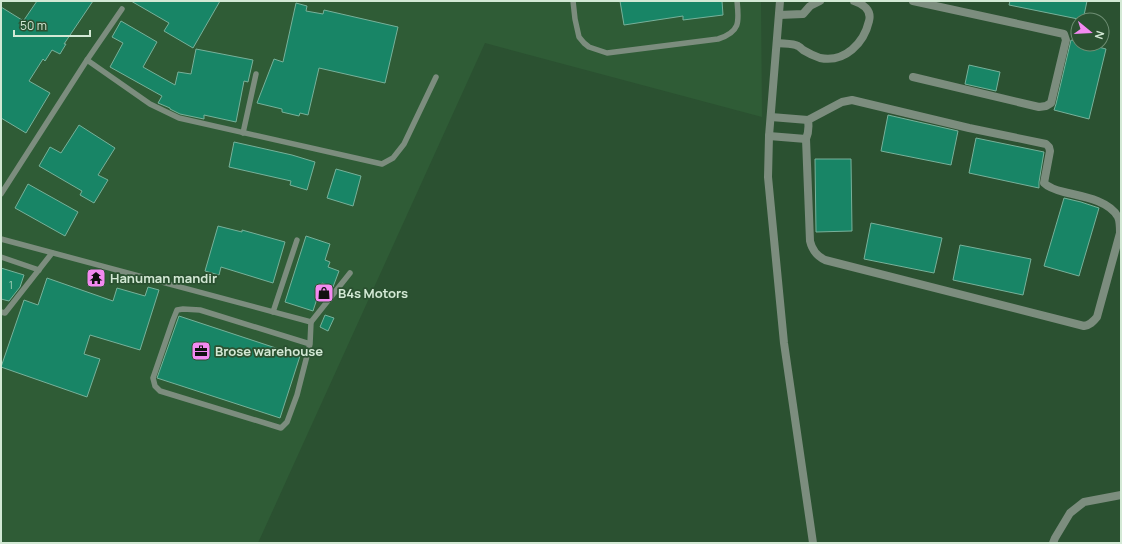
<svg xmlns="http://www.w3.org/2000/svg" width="1122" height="544" font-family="Manrope,sans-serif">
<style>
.built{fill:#2f5c36}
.building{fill:#188566;stroke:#77b19a}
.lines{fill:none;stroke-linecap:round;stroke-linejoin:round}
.lane{stroke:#7c8d7e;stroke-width:5.5}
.street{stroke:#7c8d7e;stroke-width:8}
.labels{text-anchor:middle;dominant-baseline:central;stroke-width:3.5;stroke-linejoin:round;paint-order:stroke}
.number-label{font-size:11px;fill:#a4d0b9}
.poi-label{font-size:13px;font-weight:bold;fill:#d3e9d5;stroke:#2b5131;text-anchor:start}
</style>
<rect width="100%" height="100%" fill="#2b5131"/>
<path class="built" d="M1 1H761L762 117 485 43 258 543H1Z"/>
<g class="building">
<path d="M37 1H93L64 44H66L60 54 52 50 45 61 43 59 29 81 50 93 26 133 1 118V7L22 20V19L24 20Z"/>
<path d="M131 1H220L193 48 164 31 169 23Z"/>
<path d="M620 1H722L723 15 683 20V16L624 25Z"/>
<path d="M1010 1H1087L1083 20 1009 5Z"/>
<path d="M296 3 307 6 306 11 323 14 324 10 398 27 385 83 319 68 308 115 300 113 299 116 282 112V109L257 103 274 59 283 62Z"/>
<path d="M121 21 157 42 143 67 175 85 178 72 191 74 196 49 253 60 248 82 244 81 236 122 204 115V119L180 114 170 109V108L158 103 162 96 110 67 123 43 112 37Z"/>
<path d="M1071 40 1078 42V44H1087L1106 49 1089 119 1054 110 1056 104Z"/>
<path d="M969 65 1000 72 996 91 965 84Z"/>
<path d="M888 115 958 131 951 165 881 151Z"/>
<path d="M79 125 115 148 98 175 108 180 94 203 80 195 82 191 39 166 50 147 61 153Z"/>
<path d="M976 138 1044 152 1039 182V188L969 173Z"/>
<path d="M234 142 292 155 315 162 307 190 290 185 291 181 229 167Z"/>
<path d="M815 159H851L852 231 816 232Z"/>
<path d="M336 169 361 176 353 206 327 198Z"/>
<path d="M28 184 78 212 65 236 15 208Z"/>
<path d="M1064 198 1081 202 1099 208 1079 276 1044 266Z"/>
<path d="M871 223 942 238 934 273 864 259Z"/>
<path d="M218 226 242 232V230L285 242 273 283 221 267 219 275 205 271Z"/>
<path d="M306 236 330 244 325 260 330 262 328 267 339 271 333 287 322 283 313 311 285 302Z"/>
<path d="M960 245 1031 259 1023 295 953 280Z"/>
<path d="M1 268 24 275 20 287 9 301 1 299Z"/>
<path d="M47 278 113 301 117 288 145 296 148 287 159 290 140 350 90 335 84 354 100 359 87 397 1 367 24 300 38 305Z"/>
<path d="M325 315 334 318 328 331 320 327Z"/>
<path d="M179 316 300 356 280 418 157 378Z"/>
</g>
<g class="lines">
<g class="lane">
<path d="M573 1 575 19 579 37 584 43 589 47 607 53 718 39C741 32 739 21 737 1"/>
<path d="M87 60 150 104 179 118 382 164 393 158 404 144 436 77"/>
<path d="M243 133 256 74"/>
<path d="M1 194 87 60 122 9"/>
<path d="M1 239 311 322 350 273"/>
<path d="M1 257 39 270"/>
<path d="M1 312 5 313 52 253"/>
<path d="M273 312 297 240"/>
<path d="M310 344 200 310 183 309 177 310 173 320 153 378 155 386 160 391 281 428 287 422 297 395 310 344 311 322"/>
</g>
<g class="street">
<path d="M780 1 769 136 768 177 784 343 813 543"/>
<path d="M913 1 1064 34 1066 40 1051 103 1046 106 1039 107 913 77"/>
<path d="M779 15 803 14 810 6 820 1"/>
<path d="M777 43C782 44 793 43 798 46 800 47 801 48 803 50 808 53 814 56 820 58 845 63 864 43 869 21 872 10 863 4 854 1"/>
<path d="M852 100 969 128 1046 144 1049 147 1050 151 1044 183C1049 188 1056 190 1064 192 1080 196 1109 200 1118 217 1120 221 1120 228 1120 233L1097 317C1093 322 1090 325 1084 326L825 260C817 256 812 250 810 241L806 139C809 132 809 127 808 120L842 102Z"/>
<path d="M771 117 808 120"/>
<path d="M769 136 806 139"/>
<path d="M1053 543 1055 538 1070 513 1084 502 1121 495"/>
</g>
</g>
<defs>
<symbol id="temple-square" viewBox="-11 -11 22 22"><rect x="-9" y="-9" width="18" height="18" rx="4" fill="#f38af1" stroke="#2b5131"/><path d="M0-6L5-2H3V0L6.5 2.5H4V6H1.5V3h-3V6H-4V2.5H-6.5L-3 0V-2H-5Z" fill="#111"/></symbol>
<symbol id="shop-square" viewBox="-11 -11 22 22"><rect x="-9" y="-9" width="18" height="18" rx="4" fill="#f38af1" stroke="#2b5131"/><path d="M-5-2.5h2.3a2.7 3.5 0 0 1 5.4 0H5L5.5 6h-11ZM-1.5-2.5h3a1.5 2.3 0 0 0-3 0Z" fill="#111"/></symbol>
<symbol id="office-square" viewBox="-11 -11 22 22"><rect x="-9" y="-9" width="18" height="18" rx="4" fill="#f38af1" stroke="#2b5131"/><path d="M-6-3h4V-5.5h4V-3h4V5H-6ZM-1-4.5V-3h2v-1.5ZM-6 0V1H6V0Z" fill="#111"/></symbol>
</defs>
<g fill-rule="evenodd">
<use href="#temple-square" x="85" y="267" width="22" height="22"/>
<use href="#shop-square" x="313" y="282" width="22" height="22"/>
<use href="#office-square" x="190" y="340" width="22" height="22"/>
</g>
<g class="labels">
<g class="number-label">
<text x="11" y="284">1</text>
</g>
<g class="poi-label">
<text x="110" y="278">Hanuman mandir</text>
<text x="338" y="293">B4s Motors</text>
<text x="215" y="351">Brose warehouse</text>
</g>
</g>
<rect width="1122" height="544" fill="none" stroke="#d3e9d5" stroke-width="4"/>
<g transform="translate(1090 32) rotate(108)"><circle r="19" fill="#2b5131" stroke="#6e8e73"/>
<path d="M0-3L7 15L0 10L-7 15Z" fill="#f38af1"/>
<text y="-6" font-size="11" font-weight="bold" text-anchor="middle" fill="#d3e9d5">N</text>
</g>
<path d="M14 30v6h76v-6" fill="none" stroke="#d3e9d5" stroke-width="2"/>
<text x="20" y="30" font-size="12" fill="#d3e9d5" stroke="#2b5131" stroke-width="3" paint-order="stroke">50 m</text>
</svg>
